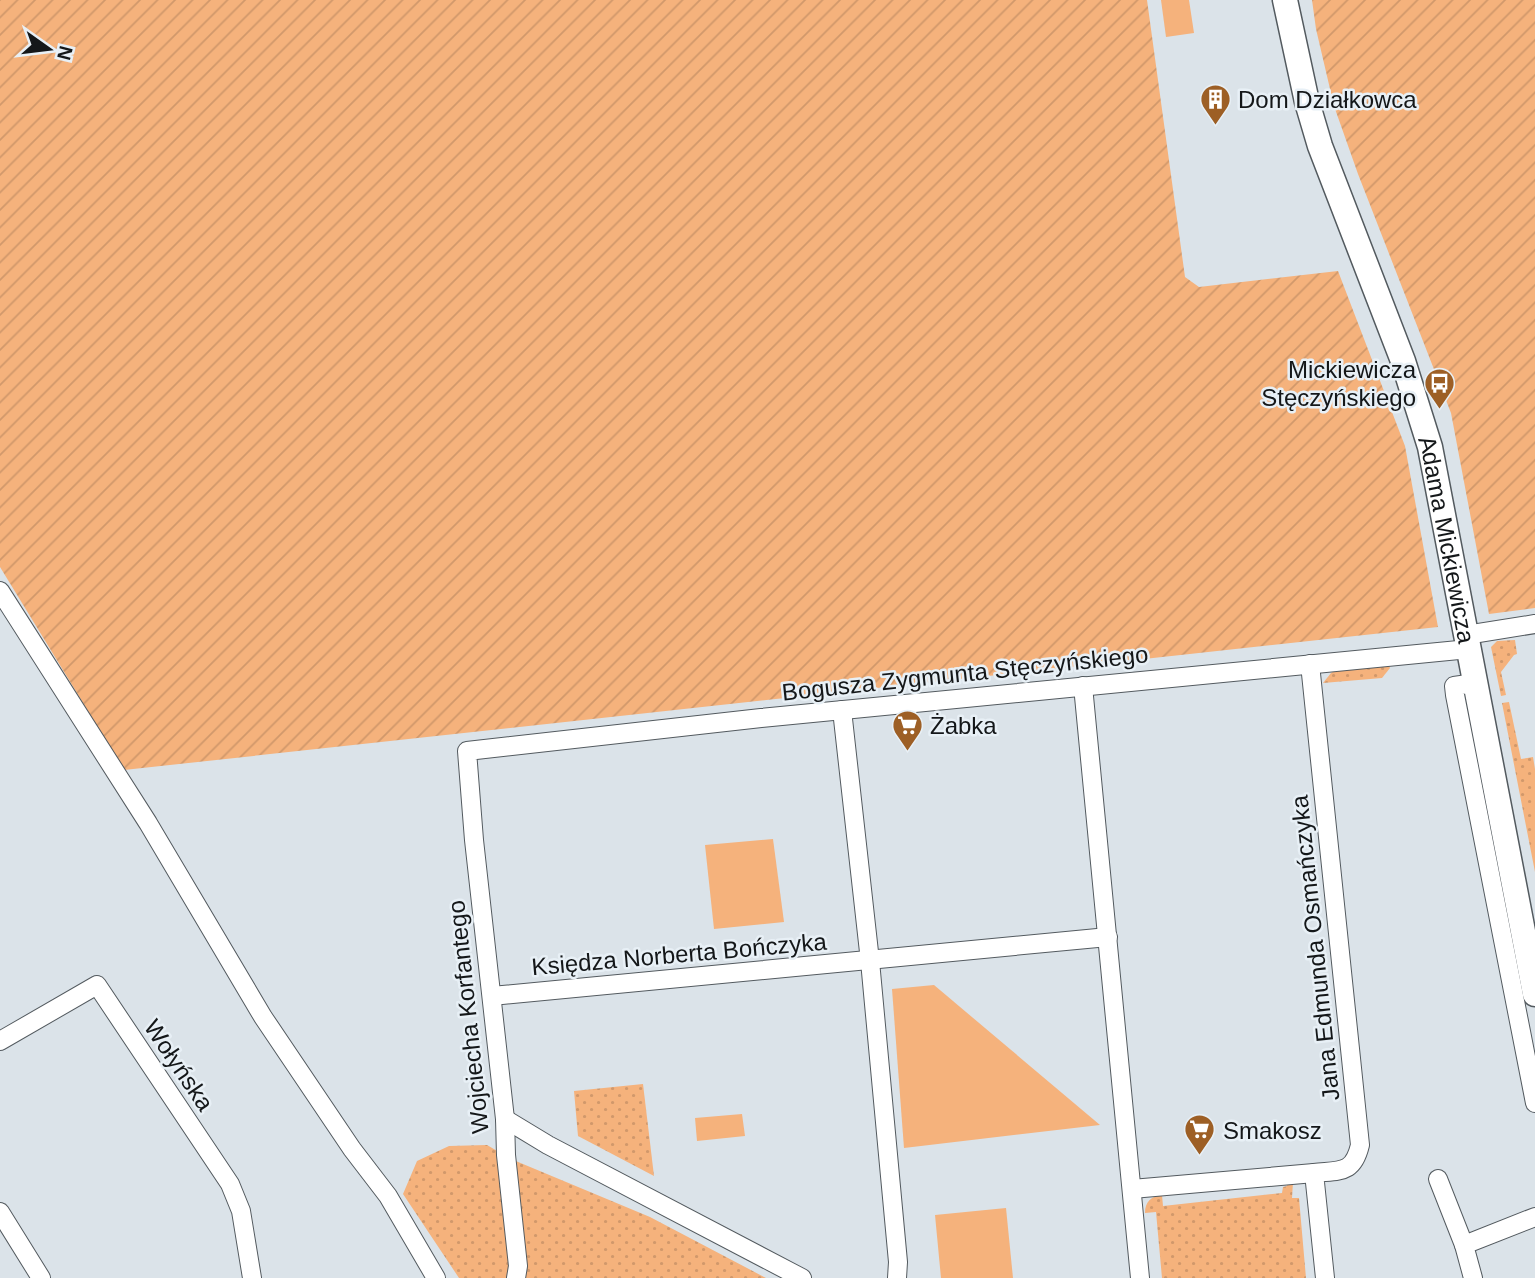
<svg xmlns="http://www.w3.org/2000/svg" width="1535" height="1278" font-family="Arial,sans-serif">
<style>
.grass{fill:url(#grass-dots)}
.park{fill:#f5b27c}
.garden{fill:url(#garden-furrows)}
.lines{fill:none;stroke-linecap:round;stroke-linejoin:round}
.street-casing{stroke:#535a5f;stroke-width:20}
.secondary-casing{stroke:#535a5f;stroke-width:27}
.street{stroke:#fff;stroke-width:18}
.secondary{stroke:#fff;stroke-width:24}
.labels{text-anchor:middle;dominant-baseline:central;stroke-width:5;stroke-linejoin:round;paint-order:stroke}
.poi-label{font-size:24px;fill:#141719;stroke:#e8f0f6;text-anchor:start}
.street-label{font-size:24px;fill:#141719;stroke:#e8f0f6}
</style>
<defs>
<pattern id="grass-dots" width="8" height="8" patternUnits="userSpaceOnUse" patternTransform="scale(1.75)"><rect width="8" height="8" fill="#f5b27c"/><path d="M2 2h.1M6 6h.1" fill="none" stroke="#d1986b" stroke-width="1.8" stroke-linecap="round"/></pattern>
<pattern id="garden-furrows" width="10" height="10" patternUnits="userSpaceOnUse" patternTransform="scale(1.75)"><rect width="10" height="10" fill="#f5b27c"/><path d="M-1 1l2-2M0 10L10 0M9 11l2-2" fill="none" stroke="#d1986b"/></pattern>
</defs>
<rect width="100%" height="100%" fill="#dbe3e9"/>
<g class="grass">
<path d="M1515 640 1517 654 1514 655 1501 672 1506 695 1501 696 1491 647 1497 641Z"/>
<path d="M1389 666 1390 668 1382 678 1323 683 1331 673 1336 670Z"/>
<path d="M1509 702 1521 759 1533 757 1535 769V872L1502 703Z"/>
<path d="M643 1084 654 1176 578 1136 574 1091Z"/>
<path d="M487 1145 511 1159 650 1217 766 1278H459L403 1194 417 1161 449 1146Z"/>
<path d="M1286 1182H1293L1292 1198H1299L1306 1278H1162L1156 1212 1145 1213C1145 1202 1151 1196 1162 1195L1163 1206 1282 1193 1283 1187 1287 1186Z"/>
</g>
<g class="park">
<path d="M1161 0H1189L1194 33 1166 37Z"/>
<path d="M773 839 784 922 714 929 705 845Z"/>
<path d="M934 985 1100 1125 904 1148 892 989Z"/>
<path d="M742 1114 745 1136 697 1141 695 1118Z"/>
<path d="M1006 1208 1013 1278H941L935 1215Z"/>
</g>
<g class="garden">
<path d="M0 0H1147L1185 277 1199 287 1338 271 1405 446 1438 627 124 770 0 567Z"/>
<path d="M1312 0H1535V608L1489 614 1451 413 1358 174 1334 106 1316 29Z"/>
</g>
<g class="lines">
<defs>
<g id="street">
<path d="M0 591 148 823 263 1017 352 1149 388 1196 436 1278"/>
<path d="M1466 635 1535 624"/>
<path d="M1310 664 1360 1145C1353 1174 1341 1170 1314 1173L1325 1278"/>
<path d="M1475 683 1454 686 1455 695 1535 1103"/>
<path d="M1083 686 1140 1278"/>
<path d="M842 710 870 961 898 1262 897 1278"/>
<path d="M492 996 1108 937"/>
<path d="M0 1041 97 985 230 1184 241 1211 252 1278"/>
<path d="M505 1119 548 1145 802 1278"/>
<path d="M1438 1179 1464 1245"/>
<path d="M1132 1189 1314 1173"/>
<path d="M0 1212 41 1278"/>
<path d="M516 1278 518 1266 506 1155 505 1119 474 840 467 751 761 718 1469 649"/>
<path d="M1473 1278 1464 1245 1535 1217"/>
</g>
<g id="secondary">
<path id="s1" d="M1285 0 1307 102 1320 146 1403 361 1430 447 1535 994"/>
</g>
</defs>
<use href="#street" class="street-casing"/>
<use href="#secondary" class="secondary-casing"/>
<use href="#street" class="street"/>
<use href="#secondary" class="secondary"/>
</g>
<defs>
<symbol id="building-pin" viewBox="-11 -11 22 30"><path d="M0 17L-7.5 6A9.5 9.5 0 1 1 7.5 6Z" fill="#9d5f25" stroke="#e8f0f6"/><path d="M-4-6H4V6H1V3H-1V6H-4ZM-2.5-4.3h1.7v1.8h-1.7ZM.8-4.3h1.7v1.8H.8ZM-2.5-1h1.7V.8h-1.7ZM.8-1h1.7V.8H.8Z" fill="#fff"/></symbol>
<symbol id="bus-pin" viewBox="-11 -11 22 30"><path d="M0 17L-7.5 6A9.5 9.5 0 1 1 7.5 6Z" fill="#9d5f25" stroke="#e8f0f6"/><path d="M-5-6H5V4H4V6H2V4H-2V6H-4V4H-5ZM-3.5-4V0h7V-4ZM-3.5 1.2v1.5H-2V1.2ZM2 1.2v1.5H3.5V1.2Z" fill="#fff"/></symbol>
<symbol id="supermarket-pin" viewBox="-11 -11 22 30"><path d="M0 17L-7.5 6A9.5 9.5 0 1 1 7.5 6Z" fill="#9d5f25" stroke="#e8f0f6"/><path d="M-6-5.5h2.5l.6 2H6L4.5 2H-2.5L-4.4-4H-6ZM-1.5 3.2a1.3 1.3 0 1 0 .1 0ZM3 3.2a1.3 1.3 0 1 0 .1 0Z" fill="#fff"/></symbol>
</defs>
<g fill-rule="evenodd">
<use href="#building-pin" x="1198" y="82" width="35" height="47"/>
<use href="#bus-pin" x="1422" y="366" width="35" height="47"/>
<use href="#supermarket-pin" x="890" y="708" width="35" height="47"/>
<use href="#supermarket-pin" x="1182" y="1112" width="35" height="47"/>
</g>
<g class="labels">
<g class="poi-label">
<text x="1238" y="99">Dom Działkowca</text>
<text x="1416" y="369" text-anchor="end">Mickiewicza<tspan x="1416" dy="28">Stęczyńskiego</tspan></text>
<text x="930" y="725">Żabka</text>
<text x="1223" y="1130">Smakosz</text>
</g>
<g class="street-label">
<text stroke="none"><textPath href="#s1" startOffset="565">Adama Mickiewicza</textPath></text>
<text transform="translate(965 673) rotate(-6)">Bogusza Zygmunta Stęczyńskiego</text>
<text transform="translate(1315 948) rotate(-96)">Jana Edmunda Osmańczyka</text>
<text transform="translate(679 954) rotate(-5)">Księdza Norberta Bończyka</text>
<text transform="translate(468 1017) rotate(-96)">Wojciecha Korfantego</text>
<text transform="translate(179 1065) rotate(56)">Wołyńska</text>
</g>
</g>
<g transform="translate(49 49) rotate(104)" stroke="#e8f0f6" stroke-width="5" paint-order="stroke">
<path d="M0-5L12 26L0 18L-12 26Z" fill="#141719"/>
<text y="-10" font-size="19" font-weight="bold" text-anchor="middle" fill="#141719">N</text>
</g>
</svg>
